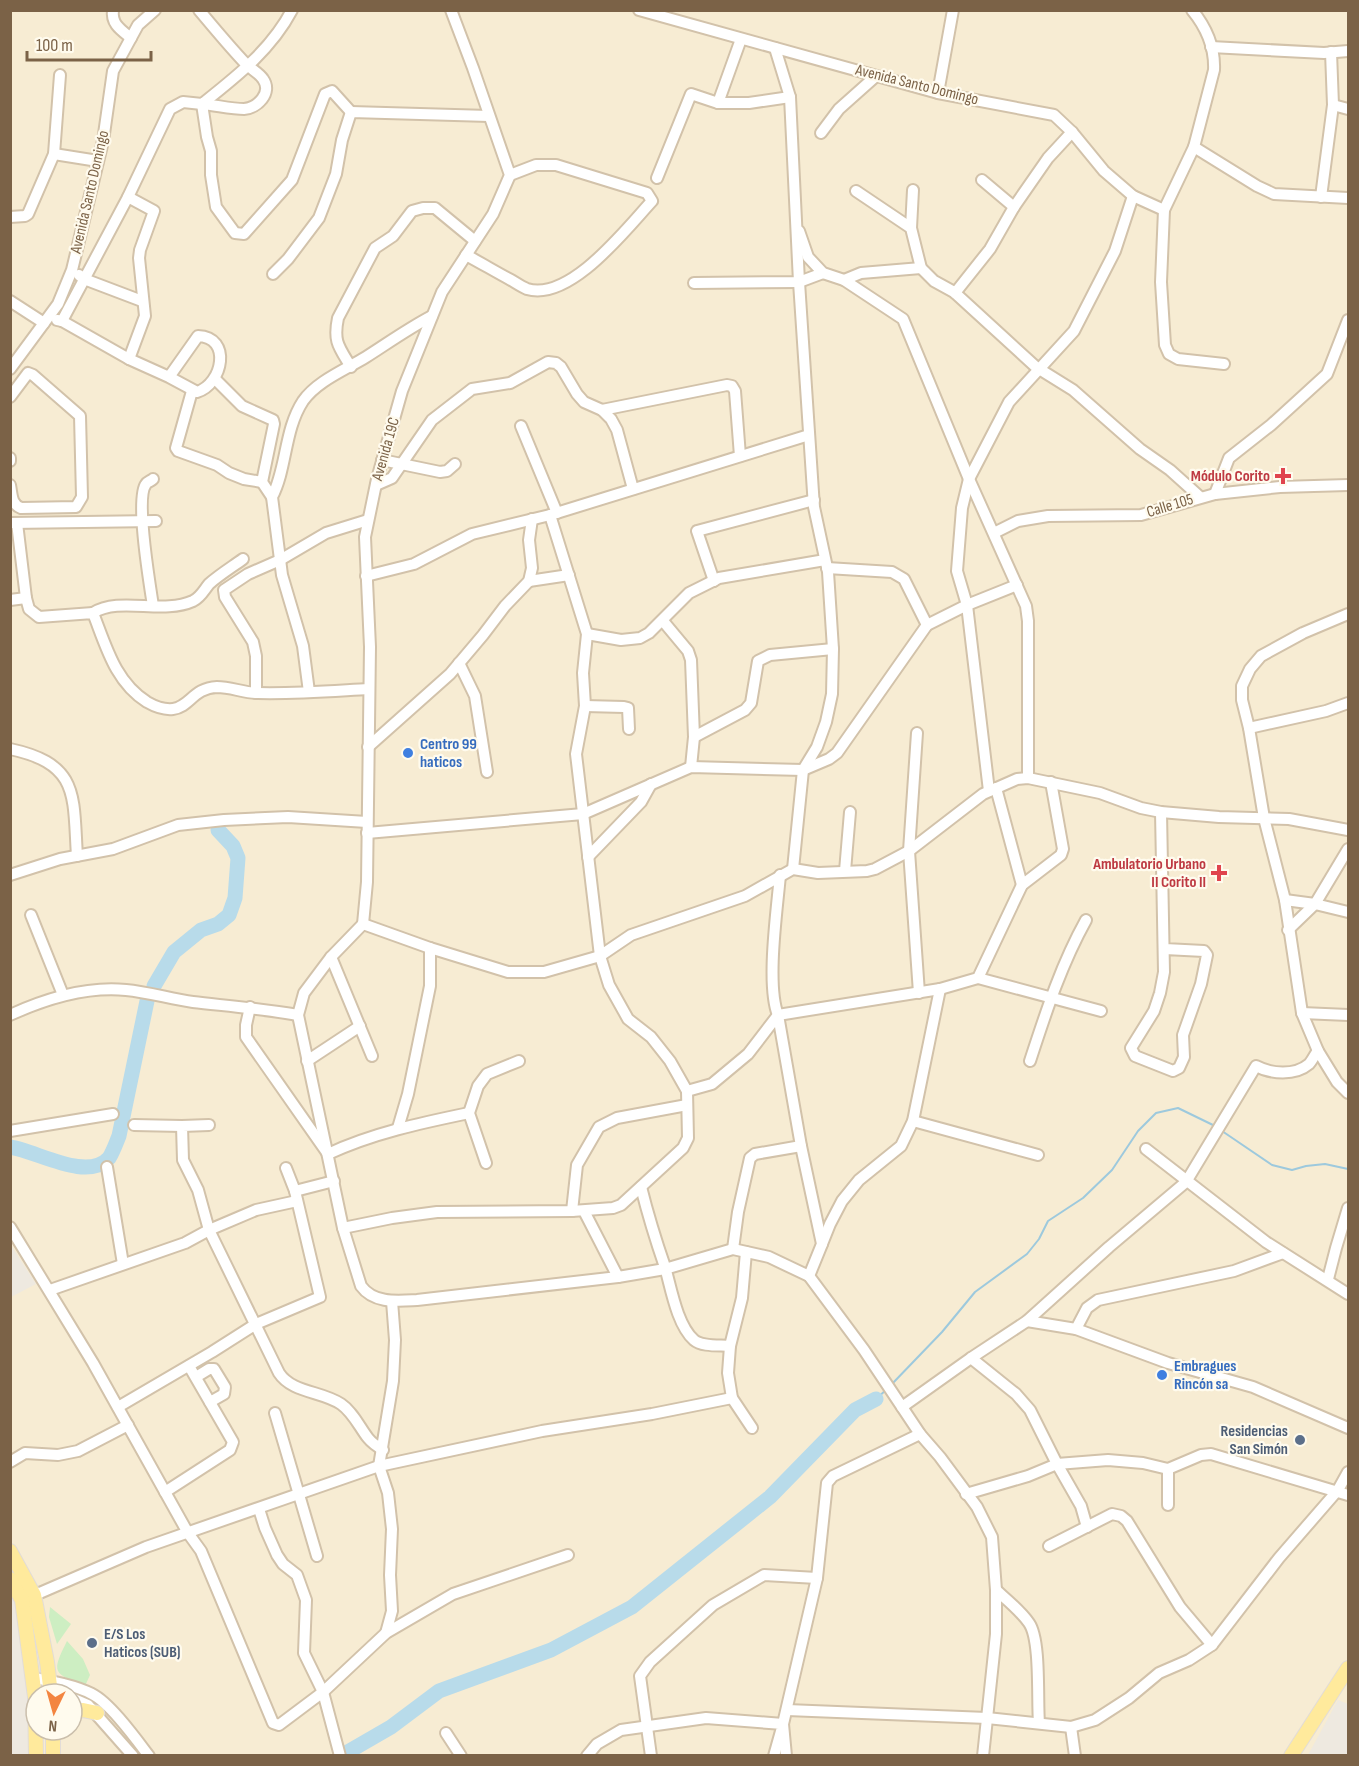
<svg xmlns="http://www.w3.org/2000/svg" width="1359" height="1766" font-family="'Sofia Sans Condensed',sans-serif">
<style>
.residential{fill:#f7ecd3;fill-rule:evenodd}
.industrial{fill:#eee9e0}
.green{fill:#cdeec2}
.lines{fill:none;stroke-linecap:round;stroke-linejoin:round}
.stream{stroke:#9dc9dd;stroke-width:2}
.river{stroke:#b8dbea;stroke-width:15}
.minor-casing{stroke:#d2c2aa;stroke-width:14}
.major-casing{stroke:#e2dcd7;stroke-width:16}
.minor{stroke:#fff;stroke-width:10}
.major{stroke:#ffea9c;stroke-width:14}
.health-dot{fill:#e0444e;stroke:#fffbee;stroke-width:2}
.shop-dot{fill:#3f7fe0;stroke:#fffbee;stroke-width:2}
.service-dot{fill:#5c6f8a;stroke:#fffbee;stroke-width:2}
.labels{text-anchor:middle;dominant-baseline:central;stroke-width:4.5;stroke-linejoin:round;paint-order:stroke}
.street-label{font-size:16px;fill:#7b6247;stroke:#fffbee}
.health-label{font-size:16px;font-weight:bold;fill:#be3a42;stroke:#fffbee;text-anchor:end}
.shop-label{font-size:16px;font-weight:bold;fill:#366cbe;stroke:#fffbee;text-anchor:start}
.service-label{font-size:16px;font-weight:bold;fill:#4e5e75;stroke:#fffbee;text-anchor:end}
</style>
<rect width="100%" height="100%" fill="#fef9e6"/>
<path class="residential" d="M11 11H1348V1755L11 1756ZM36 1694H72V1730H36Z"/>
<g class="industrial">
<path d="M11 1245 36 1284 11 1297H10Z"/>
<path d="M10 1591 15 1598 28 1691 29 1755H11Z"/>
<path d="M1338 1700 1348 1704V1755H1308Z"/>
</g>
<g class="green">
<path d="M50 1607 71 1624 57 1644 49 1617Z"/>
<path d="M67 1641 83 1659 90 1675 85 1686C53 1673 51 1673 67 1641Z"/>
</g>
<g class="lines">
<g class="stream">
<path d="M1222 1131 1272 1165 1292 1170 1306 1166 1325 1164 1348 1169"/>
<path d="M891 1385 942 1332 975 1292 1027 1254 1039 1239 1048 1221 1083 1198 1112 1170 1138 1131 1156 1113 1178 1108 1215 1126"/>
<path d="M876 1399 887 1389"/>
</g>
<g class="river">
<path d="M154 986 174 952 201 930 218 924 229 915 235 898 238 858 233 846 218 830"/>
<path d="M10 1147C37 1151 87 1182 109 1158 113 1152 116 1143 119 1136L147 1001"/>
<path d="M346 1753 391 1727 439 1691 551 1650 632 1607 770 1497 855 1410 876 1399"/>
</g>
<defs>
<g id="minor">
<path d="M113 10C111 24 121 30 131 38"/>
<path d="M199 10C214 28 229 46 245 63 251 69 259 73 263 79 273 93 257 108 244 109 231 109 215 105 202 104L207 137 211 151V175L216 207 235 233 244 234 292 180 325 94 332 91 351 112"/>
<path d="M639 10 938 93 1054 115 1072 132 1104 171 1133 196 1164 210"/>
<path d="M1192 10C1206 27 1215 48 1214 70L1194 147 1164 210 1161 282 1165 345 1169 354 1178 359 1224 364"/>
<path d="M1211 47 1324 53 1348 51"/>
<path d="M775 48 790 97 799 282 814 507 828 572 833 649 832 694 826 722 817 747 803 770 793 869"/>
<path d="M938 93 953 10"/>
<path d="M718 103 741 39"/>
<path d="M1333 105 1348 109"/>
<path d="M821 133 839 109 876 76"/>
<path d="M1194 147 1257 186 1274 194 1348 198"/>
<path d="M54 154 98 161"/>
<path d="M657 178 691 94 718 103H749L790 97"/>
<path d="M982 180 1014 207"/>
<path d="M856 191 911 228 921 268 934 281 954 292 1036 367 1073 390 1140 449 1170 470 1200 497"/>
<path d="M128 197 154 211 140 250 139 258 145 316 129 359"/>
<path d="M1321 197 1333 105 1331 52"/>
<path d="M10 217 25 216 28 214 54 154 60 75"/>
<path d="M911 228 913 190"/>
<path d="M799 231 808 257 823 273 844 280 903 319 969 479 1026 606 1028 621V778"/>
<path d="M466 255C481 263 496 272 511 280 516 283 522 287 527 289 570 302 626 229 652 201L647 193 556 165H536L510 175"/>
<path d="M273 274 288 259 319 218 336 174 342 140 351 112 489 116"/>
<path d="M79 275 84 279 142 301"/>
<path d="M844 280 861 273 921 268"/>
<path d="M694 283 799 282 823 273"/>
<path d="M955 293 990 249 1014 207 1048 158 1072 132"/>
<path d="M10 301 44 323"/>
<path d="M57 320 62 321 129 359 169 377 197 392C223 384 232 337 198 336L169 377"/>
<path d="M62 321 128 197 170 109 183 102 202 104C236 77 271 50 292 10"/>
<path d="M351 367C339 347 333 342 338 318L375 248 393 236 412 211 423 208H435L475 241"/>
<path d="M10 369 58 304 72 270 103 141 113 71 138 25 155 10"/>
<path d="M215 379 242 406 273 420 274 424 262 482 272 497"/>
<path d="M192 391 176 448 178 451 217 465 229 473 244 479 262 482"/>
<path d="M10 397 28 373 33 375 80 416 82 497 76 507 21 508C11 504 12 495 10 485"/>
<path d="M602 410 727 385 732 386 735 391 740 456"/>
<path d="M521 426 557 513"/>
<path d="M10 458V461"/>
<path d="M382 460 440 472 447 471 455 464"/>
<path d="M376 485 392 478 432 420 472 389 510 383 548 362 556 363 561 367 577 394 584 402 602 410 611 419 617 430 633 489"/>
<path d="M1215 494 1229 458 1271 425 1327 374 1348 320"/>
<path d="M11 523 156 521"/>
<path d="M17 523 26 598 29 609 39 617 93 613C106 646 115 682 147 702 154 706 164 710 173 709 190 707 193 688 217 687 231 687 244 693 258 693 295 694 332 691 369 689"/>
<path d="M994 533 1018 521 1048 516 1141 515 1215 494 1280 487 1348 485"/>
<path d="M827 568 892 572 904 579 927 625"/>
<path d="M366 576 414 564 472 534 550 515 809 435"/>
<path d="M529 581 569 575"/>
<path d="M714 581 697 531 814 500"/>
<path d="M10 600 26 598"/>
<path d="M153 606C150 586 135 498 146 484 147 482 151 481 153 479"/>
<path d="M93 613C120 596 162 615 193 601 201 597 204 590 209 584 219 575 232 567 243 559"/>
<path d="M1348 614 1303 633 1261 656 1250 669 1242 686V700L1249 728 1264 818 1285 900 1302 1013 1318 1051 1337 1082 1348 1093"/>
<path d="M663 621 688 651 691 660 694 737 691 767"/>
<path d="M587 634 621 640 640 638 649 633 689 593 719 578 825 560"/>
<path d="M459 663 475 696 487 772"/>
<path d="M309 692 303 646 282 575 272 497C287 468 284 430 303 401 317 381 345 370 366 357 388 343 409 328 432 316"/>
<path d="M256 693V656L253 642 225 597 224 590 248 574 280 560 326 533 368 520"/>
<path d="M585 706 624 707 628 708 629 729"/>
<path d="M1249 728 1326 711 1348 703"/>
<path d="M917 733 909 851 919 993"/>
<path d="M694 737 745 710 751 703 758 661 770 655 833 649"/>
<path d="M368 747 450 674 483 635 505 606 529 581 532 568 529 540 532 519"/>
<path d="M10 749C80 764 73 796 77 856"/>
<path d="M996 788 1022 885"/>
<path d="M989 791 967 605 957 571 962 508 969 479 1009 402 1074 331 1115 251 1133 196"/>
<path d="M1161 812 1164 972 1160 993 1154 1011 1131 1048 1135 1056 1173 1071 1179 1068 1184 1057 1183 1035 1201 984 1207 955 1204 951 1165 949"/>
<path d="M367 833 583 814 691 767 803 770 829 759 837 753 927 625 967 605 1017 585"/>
<path d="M588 857 641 802 651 784"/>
<path d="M845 871 850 812"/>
<path d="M10 875 60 859 113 849 178 825 224 820 288 817 367 822"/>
<path d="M780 875C777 910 766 985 778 1015L801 1146 822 1244 809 1276"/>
<path d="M1285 900 1315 904 1348 912"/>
<path d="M31 915 63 995"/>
<path d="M363 924 331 957 304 993 298 1015 343 1228 361 1286C374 1304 398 1301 417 1300L618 1277 665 1269 733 1249 769 1257 809 1276 864 1350 920 1434 940 1457 977 1507 992 1537 996 1590V1634L983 1756"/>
<path d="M363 924 430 948 508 972H544L600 956 631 935 745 896 793 869 818 873 867 871 875 869 909 851 983 794 1017 779 1028 778 1100 793 1141 808 1161 812 1219 817 1289 819 1348 830"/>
<path d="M363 924 367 882 370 647 365 537 377 479 402 391 442 292 493 214 510 175 473 68 451 10"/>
<path d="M1288 930 1315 904 1348 849"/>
<path d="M331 957 372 1056"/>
<path d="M978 978 1101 1011"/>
<path d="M250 1007 246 1025V1037L328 1154C373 1133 421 1123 469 1113"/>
<path d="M1302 1013 1348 1015"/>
<path d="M10 1015C45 999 86 986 126 990 148 992 171 999 193 1002 228 1006 263 1009 298 1015"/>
<path d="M307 1061 360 1026"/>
<path d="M1030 1061C1046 1012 1061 965 1086 920"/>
<path d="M687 1091 712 1084 748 1054 778 1015 940 989 978 978 1022 885 1061 855 1063 849 1051 782"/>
<path d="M913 1121 1038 1155"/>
<path d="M134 1125 182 1126"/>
<path d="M209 1125 182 1126 183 1160 198 1190 209 1230 279 1373C292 1393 322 1391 341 1404 353 1412 360 1428 368 1438 372 1443 378 1447 383 1450"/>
<path d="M398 1128 408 1094 430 986V948"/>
<path d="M10 1131 113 1114"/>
<path d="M1146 1149 1266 1242 1348 1294"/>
<path d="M486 1163 469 1113 478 1086 487 1074 519 1061"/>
<path d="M107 1167 123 1264"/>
<path d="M641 1187C648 1215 656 1241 665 1267 671 1288 677 1325 694 1340 702 1347 720 1345 730 1346"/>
<path d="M295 1191 334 1181"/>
<path d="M572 1211 577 1165 599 1127 617 1118 687 1105"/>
<path d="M584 1211 618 1277"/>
<path d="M10 1227 93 1363 188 1533 201 1551 273 1723 279 1725 323 1692 386 1633 453 1594 568 1555"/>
<path d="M343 1228 392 1218 437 1212 572 1211 613 1208 621 1205 683 1148 688 1138 687 1091 670 1061 651 1037 628 1019 609 985 600 956 576 754 585 706 583 673 587 634 550 515"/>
<path d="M822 1244 830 1224 842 1201 859 1180 901 1146 913 1121 940 989"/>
<path d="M733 1249 738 1212 750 1158 755 1154 801 1146"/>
<path d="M746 1252 742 1298 730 1346 728 1373 732 1398 752 1428"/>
<path d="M1328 1279 1336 1248 1348 1208"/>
<path d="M50 1290 185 1243 209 1230 256 1210 297 1201"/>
<path d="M1027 1321 1076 1329 1087 1308 1098 1300 1234 1271 1283 1253"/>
<path d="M1076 1329 1168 1363 1253 1387 1348 1428"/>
<path d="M971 1358 1016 1394 1030 1410 1057 1464 1081 1506 1087 1527"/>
<path d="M196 1377 209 1369H214L225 1387 224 1394 210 1402"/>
<path d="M118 1407 212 1352 256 1324 320 1297 295 1191 286 1168"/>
<path d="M902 1407 971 1358 1027 1321 1109 1247 1186 1182 1256 1066C1271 1074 1295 1076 1309 1064 1312 1061 1315 1054 1318 1051"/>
<path d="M275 1413 317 1556"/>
<path d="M10 1462 25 1453 58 1455 78 1451 128 1425"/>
<path d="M1168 1469V1505"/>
<path d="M165 1492 230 1450 233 1442 189 1366"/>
<path d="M966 1494 1028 1476 1057 1464 1108 1460 1143 1463 1168 1469 1201 1455 1211 1454 1348 1495"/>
<path d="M259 1509 265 1528 277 1555 283 1564 297 1575 306 1600 304 1653 323 1692 340 1756"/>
<path d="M1049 1546 1112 1514 1121 1516 1127 1521 1180 1607 1212 1645"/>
<path d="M996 1590C1007 1600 1020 1610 1029 1623 1041 1640 1037 1700 1039 1723"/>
<path d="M28 1598 146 1547 379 1466 542 1431 652 1414 732 1398"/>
<path d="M386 1633 392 1611 390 1575 392 1529 388 1493 379 1466 393 1381 395 1340 392 1301"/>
<path d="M33 1678C49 1680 77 1686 92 1694 110 1703 136 1739 149 1756"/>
<path d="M72 1698 88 1705 133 1756"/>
<path d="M787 1710 987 1718 1071 1727 1095 1720 1129 1698 1159 1673 1189 1660 1212 1645 1279 1558 1338 1490 1348 1472"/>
<path d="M1071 1727 1075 1756"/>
<path d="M446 1733 461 1756"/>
<path d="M587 1756 597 1744 621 1730 706 1718 783 1724 774 1756"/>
<path d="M651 1756 640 1676 650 1662 713 1605 764 1575 817 1578"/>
<path d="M786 1756 783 1724 817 1578 827 1483 833 1476 920 1434"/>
</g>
<g id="major">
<path d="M10 1551 34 1595 47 1662 51 1694"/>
<path d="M10 1579 22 1600 35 1697 36 1756"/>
<path d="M72 1713 83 1710 97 1713"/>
<path d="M53 1730V1756"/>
<path d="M1291 1756 1348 1668"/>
</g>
</defs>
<use href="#minor" class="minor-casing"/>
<use href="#major" class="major-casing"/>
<use href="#minor" class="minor"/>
<use href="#major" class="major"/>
</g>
<g class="health-dot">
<path d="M1280 467h6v6h6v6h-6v6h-6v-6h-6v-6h6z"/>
<path d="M1216 864h6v6h6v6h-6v6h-6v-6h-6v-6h6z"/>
</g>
<g class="shop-dot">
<circle cx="408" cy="753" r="6"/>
<circle cx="1162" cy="1375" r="6"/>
</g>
<g class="service-dot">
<circle cx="1300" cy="1440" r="6"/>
<circle cx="92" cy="1643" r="6"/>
</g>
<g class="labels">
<g class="street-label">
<text transform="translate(917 85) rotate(14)">Avenida Santo Domingo</text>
<text transform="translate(90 192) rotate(-77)">Avenida Santo Domingo</text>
<text transform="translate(386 449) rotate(-74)">Avenida 19C</text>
<text transform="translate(1170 506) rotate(-17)">Calle 105</text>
</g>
<g class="health-label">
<text x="1270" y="476">Módulo Corito</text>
<text x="1206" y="864">Ambulatorio Urbano<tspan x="1206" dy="18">II Corito II</tspan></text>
</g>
<g class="shop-label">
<text x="420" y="744">Centro 99<tspan x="420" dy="18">haticos</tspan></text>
<text x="1174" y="1366">Embragues<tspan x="1174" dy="18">Rincón sa</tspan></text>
</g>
<g class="service-label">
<text x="1288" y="1431">Residencias<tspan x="1288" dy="18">San Simón</tspan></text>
<text x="104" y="1634" text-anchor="start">E/S Los<tspan x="104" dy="18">Haticos (SUB)</tspan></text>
</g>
</g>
<rect width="1359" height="1766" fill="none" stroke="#7b6247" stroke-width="24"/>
<g transform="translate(54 1712) rotate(185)"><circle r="28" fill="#fffbee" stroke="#cabeab" stroke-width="1.5"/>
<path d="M0-4.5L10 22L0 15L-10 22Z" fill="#f38540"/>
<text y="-9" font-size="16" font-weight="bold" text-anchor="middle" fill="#7b6247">N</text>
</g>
<path d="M27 51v9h124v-9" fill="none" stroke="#7b6247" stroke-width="3"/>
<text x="36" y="51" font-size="18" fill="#7b6247" stroke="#fffbee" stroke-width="4.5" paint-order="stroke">100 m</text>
</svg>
